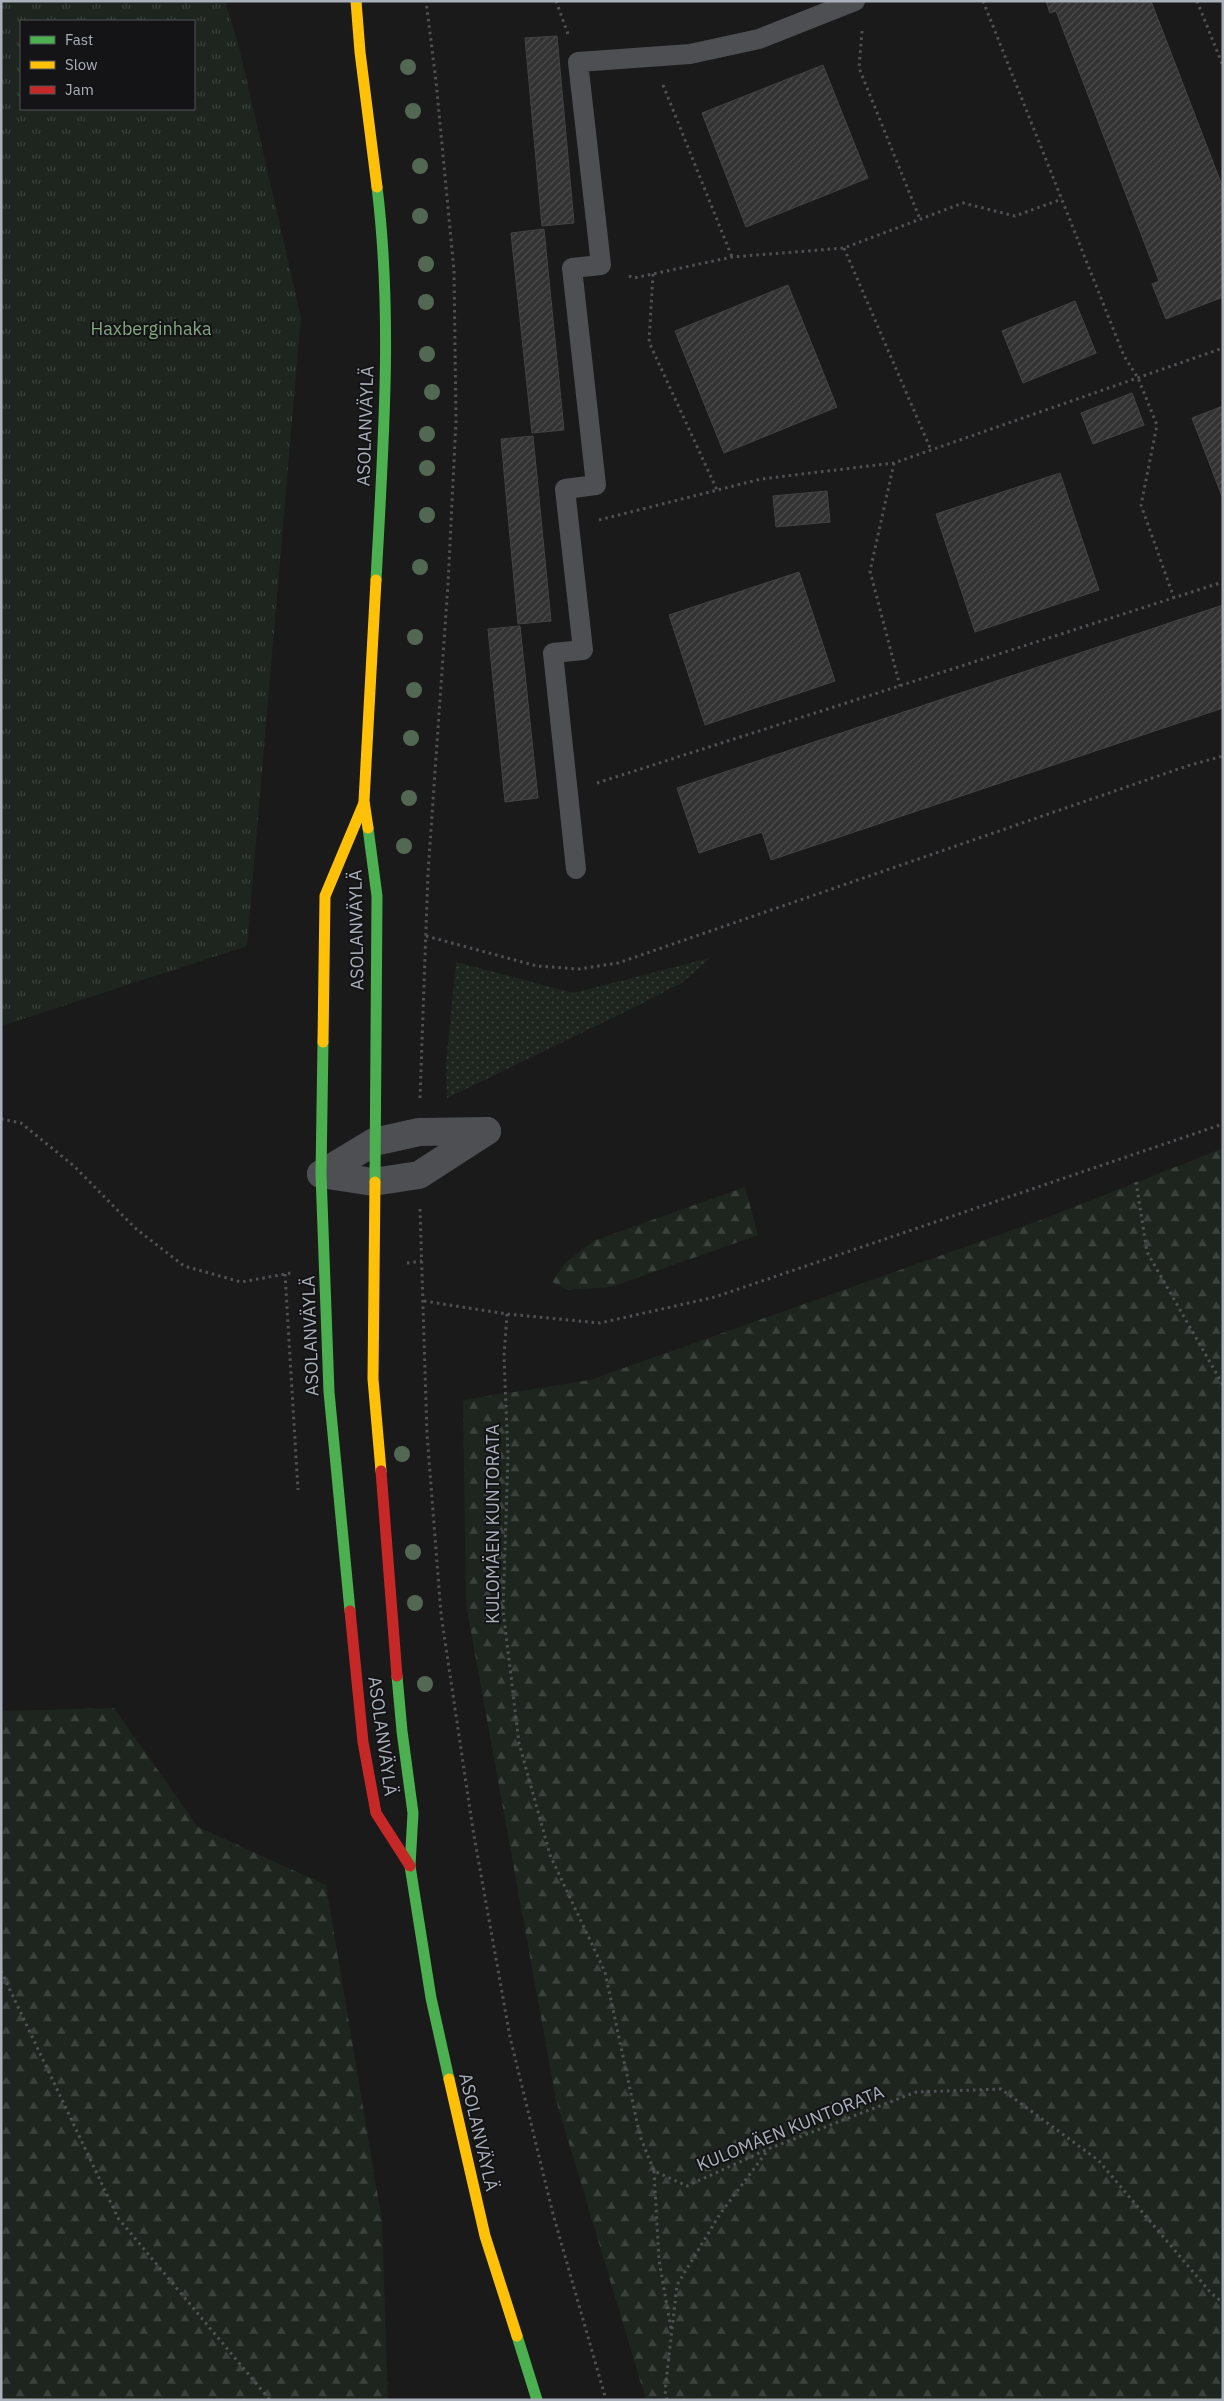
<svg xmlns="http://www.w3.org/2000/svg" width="1224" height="2401" font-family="'IBM Plex Sans',sans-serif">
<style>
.grass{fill:url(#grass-dots)}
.forest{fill:url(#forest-firs)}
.park{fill:url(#park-tufts);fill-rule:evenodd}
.building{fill:url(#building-hatch);stroke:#424346}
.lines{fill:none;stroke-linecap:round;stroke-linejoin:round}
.path{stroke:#505155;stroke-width:3;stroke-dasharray:2.5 4;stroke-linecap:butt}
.lane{stroke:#4e4f53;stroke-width:20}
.street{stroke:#4e4f53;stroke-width:28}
.fast{stroke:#4caf50;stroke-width:11}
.slow{stroke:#ffc107;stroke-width:11}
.jam{stroke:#c62828;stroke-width:11}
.tree{fill:#536853}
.labels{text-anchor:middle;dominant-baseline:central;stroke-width:4;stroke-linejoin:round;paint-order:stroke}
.park-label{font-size:18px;fill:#82a781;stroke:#141416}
.street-label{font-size:18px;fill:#abb1bb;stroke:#141416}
</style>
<defs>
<pattern id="grass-dots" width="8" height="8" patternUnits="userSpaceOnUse" patternTransform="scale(1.25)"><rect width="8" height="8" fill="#1d251e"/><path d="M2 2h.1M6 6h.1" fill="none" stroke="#3b423d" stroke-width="1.8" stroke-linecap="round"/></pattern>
<pattern id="forest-firs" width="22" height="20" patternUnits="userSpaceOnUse" patternTransform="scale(1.25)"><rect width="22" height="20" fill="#1d251e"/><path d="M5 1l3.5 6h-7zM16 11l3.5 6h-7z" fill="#3b423d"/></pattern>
<pattern id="park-tufts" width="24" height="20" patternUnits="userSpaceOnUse" patternTransform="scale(1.25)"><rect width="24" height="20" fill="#1d251e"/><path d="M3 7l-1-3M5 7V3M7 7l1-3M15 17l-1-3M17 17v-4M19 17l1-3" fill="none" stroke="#3b423d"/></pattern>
<pattern id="building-hatch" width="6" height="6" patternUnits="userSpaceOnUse" patternTransform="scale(1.25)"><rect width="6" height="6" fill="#323232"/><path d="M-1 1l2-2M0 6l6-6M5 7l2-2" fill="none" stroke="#4d4d4e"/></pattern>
</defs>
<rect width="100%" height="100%" fill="#1a1a1a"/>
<path class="grass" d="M710 958 683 982 639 1005 447 1098 446 1064 456 962 573 993Z"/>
<g class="forest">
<path d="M1221 1149 1223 1151V2400H646L556 2100 466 1604 463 1400 590 1380 1038 1221Z"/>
<path d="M745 1187 758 1235 611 1287 568 1290 552 1282 565 1263 593 1241Z"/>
<path d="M114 1708 198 1827 326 1885 382 2221 388 2400H1V1711Z"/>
</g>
<path class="park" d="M1 1H225L239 47 301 317 247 946 1 1026ZM21 21H194V109H21Z"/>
<g class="building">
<path d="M1046 1H1151L1223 188V297L1166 319 1152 284 1159 281 1056 11 1050 13Z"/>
<path d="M557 36 574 223 542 226 525 38Z"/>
<path d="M823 65 868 178 746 227 702 113Z"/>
<path d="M544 229 564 430 532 433 511 233Z"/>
<path d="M788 285 837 407 724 453 675 331Z"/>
<path d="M1075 301 1096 353 1023 383 1002 331Z"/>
<path d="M1132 393 1144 425 1093 444 1081 413Z"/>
<path d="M1223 406V499L1192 418Z"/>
<path d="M533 436 551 621 518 624 501 439Z"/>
<path d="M1060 473 1099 590 975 632 936 514Z"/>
<path d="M827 491 830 522 776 527 773 496Z"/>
<path d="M799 572 835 681 705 725 669 615Z"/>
<path d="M1223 605V708L771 860 762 832 699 853 677 788Z"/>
<path d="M520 626 538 798 505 802 488 629Z"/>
</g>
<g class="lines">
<g class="path">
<path d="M556 1 568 34"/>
<path d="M983 1 1124 356 1138 378 1157 425 1141 505 1174 598"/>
<path d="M1197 1 1223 66"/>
<path d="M862 31 859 68 920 219"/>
<path d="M663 85 732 257"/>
<path d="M844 248 931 450"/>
<path d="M653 274 649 342 717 490"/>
<path d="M629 276 634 278 732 257 844 248 963 203 1015 216 1062 199"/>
<path d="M894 463 870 571 900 686"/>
<path d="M599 520 761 479 894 463 1223 348"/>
<path d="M597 783 1223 582"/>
<path d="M426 936 537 966 579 969 618 963 1187 766 1223 756"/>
<path d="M420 1098 428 873 448 584 456 421 454 271 436 81 426 1"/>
<path d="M1 1119 21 1123 74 1166 135 1228 184 1266 241 1282 291 1273"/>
<path d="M1136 1182 1147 1252 1223 1385"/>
<path d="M420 1209 427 1434 441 1614 473 1830 510 2037 553 2214 606 2400"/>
<path d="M407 1263 422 1261"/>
<path d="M285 1274 298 1490"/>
<path d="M424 1301 507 1314 600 1323 715 1297 1223 1124"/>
<path d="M507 1314 504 1356 508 1456 503 1610 519 1743 550 1855 605 1972 640 2136 654 2171 687 2186 768 2149 916 2092 1001 2089 1098 2160 1211 2293 1223 2303"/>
<path d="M1 1971 118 2218 270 2400"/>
<path d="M654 2171 659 2260 671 2329"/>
<path d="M667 2400 665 2391 677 2285 720 2214 768 2150"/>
</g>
<path class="lane" d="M576 869 553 653 583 650 565 489 596 485 572 268 601 265 578 62 690 54 759 39 855 1"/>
<g class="street">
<path d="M321 1174 373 1182 419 1175 487 1131"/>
<path d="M321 1174 374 1142 419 1132 487 1131"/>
</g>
<g class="fast">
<path d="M376 580C383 449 393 317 377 187"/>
<path d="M368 828 377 896 375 1182"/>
<path d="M323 1042 321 1174 329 1392 350 1611"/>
<path d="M397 1676 402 1731 413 1813 410 1866 431 1998 449 2079"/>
<path d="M517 2336 537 2400"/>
</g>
<g class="slow">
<path d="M356 1 360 52 377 187"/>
<path d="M368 828 364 801 376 580"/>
<path d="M323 1042 325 896 364 803"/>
<path d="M375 1182 373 1379 381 1471"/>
<path d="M449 2079 485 2236 517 2336"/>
</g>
<g class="jam">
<path d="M381 1471 397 1676"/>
<path d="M350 1611 363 1742 376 1813 410 1866"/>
</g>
</g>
<g class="tree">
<circle cx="408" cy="67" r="8"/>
<circle cx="413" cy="111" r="8"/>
<circle cx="420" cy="166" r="8"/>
<circle cx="420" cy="216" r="8"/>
<circle cx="426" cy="264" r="8"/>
<circle cx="426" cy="302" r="8"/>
<circle cx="427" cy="354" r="8"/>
<circle cx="432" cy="392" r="8"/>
<circle cx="427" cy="434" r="8"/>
<circle cx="427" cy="468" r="8"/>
<circle cx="427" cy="515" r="8"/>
<circle cx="420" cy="567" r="8"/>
<circle cx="415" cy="637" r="8"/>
<circle cx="414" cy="690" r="8"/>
<circle cx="411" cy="738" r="8"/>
<circle cx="409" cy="798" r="8"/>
<circle cx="404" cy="846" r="8"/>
<circle cx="402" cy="1454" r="8"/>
<circle cx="413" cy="1552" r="8"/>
<circle cx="415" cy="1603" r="8"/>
<circle cx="425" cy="1684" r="8"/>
</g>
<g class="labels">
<g class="park-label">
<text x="151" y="328">Haxberginhaka</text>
</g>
<g class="street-label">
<text transform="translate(365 426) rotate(-88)">ASOLANVÄYLÄ</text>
<text transform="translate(356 930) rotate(-91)">ASOLANVÄYLÄ</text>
<text transform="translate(310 1336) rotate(-92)">ASOLANVÄYLÄ</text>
<text transform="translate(492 1524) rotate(-90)">KULOMÄEN KUNTORATA</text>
<text transform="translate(383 1736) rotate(82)">ASOLANVÄYLÄ</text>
<text transform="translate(790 2128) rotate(-22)">KULOMÄEN KUNTORATA</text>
<text transform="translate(479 2132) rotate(77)">ASOLANVÄYLÄ</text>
</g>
</g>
<rect width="1224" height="2401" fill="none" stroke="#abb1bb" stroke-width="5"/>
<rect x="20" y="20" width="175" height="90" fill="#141416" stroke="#505358"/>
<rect x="30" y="36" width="25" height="8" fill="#4caf50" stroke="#505358"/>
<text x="65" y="45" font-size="15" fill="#abb1bb">Fast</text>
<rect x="30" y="61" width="25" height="8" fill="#ffc107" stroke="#505358"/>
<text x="65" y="70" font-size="15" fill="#abb1bb">Slow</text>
<rect x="30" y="86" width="25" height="8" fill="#c62828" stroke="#505358"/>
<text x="65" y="95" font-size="15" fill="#abb1bb">Jam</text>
</svg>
